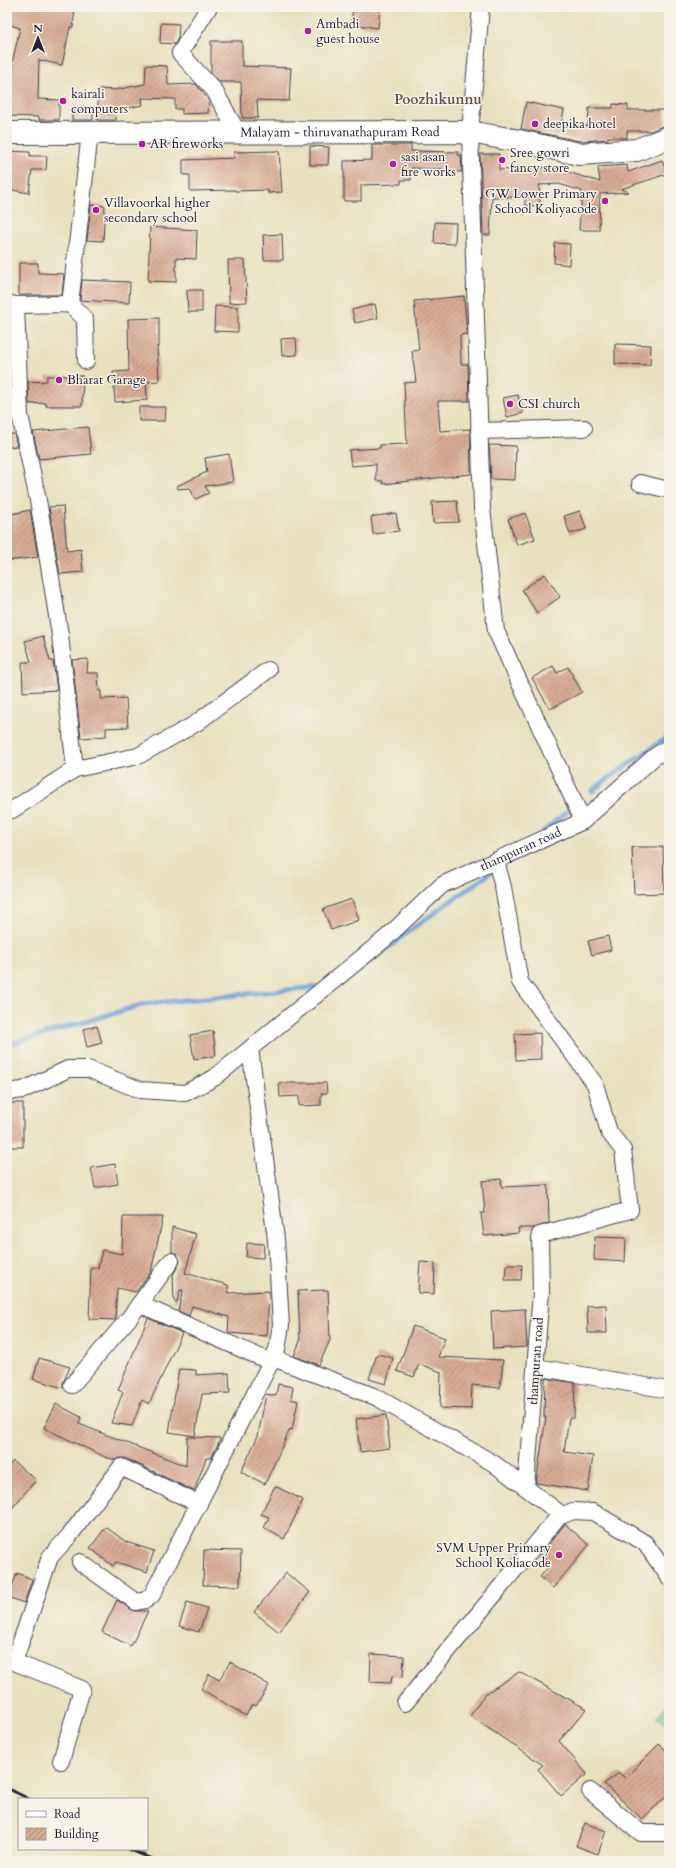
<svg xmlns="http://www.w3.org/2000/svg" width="676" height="1868" font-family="Cardo,serif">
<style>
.park{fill:url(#park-crowns);stroke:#597960}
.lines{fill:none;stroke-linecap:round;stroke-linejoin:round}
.stream{stroke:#6ea0d9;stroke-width:5}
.building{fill:url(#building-hatch)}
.minor-casing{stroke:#403f4f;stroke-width:18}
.secondary-casing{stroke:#403f4f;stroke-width:24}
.minor{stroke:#fff;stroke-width:16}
.secondary{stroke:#fff;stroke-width:22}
.rail{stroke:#22223b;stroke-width:3}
.poi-dot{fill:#b5179e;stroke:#f7f3e8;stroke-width:1.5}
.labels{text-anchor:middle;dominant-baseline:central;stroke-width:3;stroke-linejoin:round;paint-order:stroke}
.poi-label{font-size:13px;fill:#22223b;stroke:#f7f3e8;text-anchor:start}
.street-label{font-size:13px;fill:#22223b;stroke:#f7f3e8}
.neighbourhood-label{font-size:14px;font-weight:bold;fill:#62525a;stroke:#f7f3e8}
</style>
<defs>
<pattern id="park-crowns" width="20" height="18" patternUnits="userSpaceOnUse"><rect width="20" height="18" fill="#90d086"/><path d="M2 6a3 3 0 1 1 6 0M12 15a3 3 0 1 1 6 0" fill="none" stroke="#7cb275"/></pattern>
<pattern id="building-hatch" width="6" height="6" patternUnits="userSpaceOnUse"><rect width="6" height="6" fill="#d8aa93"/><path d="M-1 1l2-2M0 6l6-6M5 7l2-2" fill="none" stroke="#af8a79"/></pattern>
</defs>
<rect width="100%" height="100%" fill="#f7f3e8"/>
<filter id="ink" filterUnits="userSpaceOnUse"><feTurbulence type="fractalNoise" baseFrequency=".025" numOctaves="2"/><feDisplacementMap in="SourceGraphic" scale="8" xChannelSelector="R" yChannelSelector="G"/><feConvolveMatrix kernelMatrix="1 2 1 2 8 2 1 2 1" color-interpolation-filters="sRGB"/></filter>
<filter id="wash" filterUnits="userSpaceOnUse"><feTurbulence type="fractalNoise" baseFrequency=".012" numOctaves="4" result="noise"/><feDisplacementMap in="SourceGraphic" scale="16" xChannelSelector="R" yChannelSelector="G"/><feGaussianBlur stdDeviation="0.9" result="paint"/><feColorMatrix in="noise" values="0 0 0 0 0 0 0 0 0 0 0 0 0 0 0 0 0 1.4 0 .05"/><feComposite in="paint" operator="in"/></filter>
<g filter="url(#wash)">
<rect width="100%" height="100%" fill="#e8e1be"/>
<path class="park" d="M669 1702V1727L657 1717Z"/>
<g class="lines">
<g class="stream">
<path d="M592 791 606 780 669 736"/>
<path d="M543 832 570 809"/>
<path d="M342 984 413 928 496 869"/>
<path d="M7 1045 145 1004 317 987"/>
</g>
</g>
<g id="blocks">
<g class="building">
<path d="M7 7H75L73 27H70L62 65 39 60 38 99 59 100V120H39V117L7 116 8 81 20 28 7 24Z"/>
<path d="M353 7 380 8 378 28 351 24Z"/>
<path d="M161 23 179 24 178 38 175 44 160 43Z"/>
<path d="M211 41H242V66L291 68 289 101 257 100 258 118H242L241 82H220L211 73Z"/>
<path d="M146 65 167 66 168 85 196 84 209 101 208 113 182 114V109H175V99L142 98 143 105 117 110 116 120H97L99 89 115 90 145 84Z"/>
<path d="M526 102 564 110 561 126H588L589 108H613V104L628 105V110H665V125L651 131H627V138L608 137V139L580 141 521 129Z"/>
<rect x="72" y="111" width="21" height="9"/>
<path d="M372 145H411V151L458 152V155H461L462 172 447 171V169L411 168V180H401V184L361 185V201H344V161L372 160Z"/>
<path d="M310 146 329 147 328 165H310Z"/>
<path d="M7 151 30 152V156H47L46 170H32L29 193 7 189Z"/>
<path d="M279 151 282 192 268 193V190L235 191V190L190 191V175H183V160L234 158V152Z"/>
<path d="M480 154H499V170L552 167 600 182 598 167 627 165 628 172 662 160 667 174 621 189 629 192 600 194 599 230H579L582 191 559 184 539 185 540 205 525 206V197H492L490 235H483Z"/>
<path d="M91 205 105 206 103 241 87 240Z"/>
<path d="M435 222 456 223 455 244 434 243Z"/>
<path d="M150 227 197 230 196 259 176 258V282L148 281Z"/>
<path d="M282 234 283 260H264L263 235Z"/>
<path d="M555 243 570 244 569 265 554 263Z"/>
<path d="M228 260H245L247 302 229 303Z"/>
<path d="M19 263H38V273L64 274 62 295H19Z"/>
<path d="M82 280 130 282 129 303 80 300Z"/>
<path d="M187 290H202V312H188Z"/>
<path d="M464 296 467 334 460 335 461 364H468L469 401H438L440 431 470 429 471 474 383 484V481H376V464L351 466 349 450 380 448V445L407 444 404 383 416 382 412 351 419 350 414 301Z"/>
<path d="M375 304 378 318 355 323 352 310Z"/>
<path d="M215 306 238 307V332L214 331Z"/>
<path d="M159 318V346H157L159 381 146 382 147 400 115 402 113 372 129 371 128 319Z"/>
<path d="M296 338 297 355 282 356 281 339Z"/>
<path d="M615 344 651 345 650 365 615 364Z"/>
<path d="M47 376H83L82 406H46V403L29 404 28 382 47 381Z"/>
<path d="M518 395 523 413 507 417 503 398Z"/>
<path d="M139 407H166L165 421H139Z"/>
<path d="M88 427 91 454 39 459 33 432Z"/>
<path d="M7 434H14L17 446 7 447Z"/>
<path d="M489 445 516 446 515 480 491 479Z"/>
<path d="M229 454 233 482 205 486 209 493 195 499 190 488 178 489 177 486 207 472 205 458Z"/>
<path d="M457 501 459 522 433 523 432 502Z"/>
<path d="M63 506 67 551 81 549 83 572 60 574 49 507Z"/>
<path d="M30 510 38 557 7 561V515Z"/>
<path d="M580 511 586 529 570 534 564 516Z"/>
<path d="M396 513 399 531 373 534 371 517Z"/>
<path d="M525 513 535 539 517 545 508 519Z"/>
<path d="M545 574 560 597 537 613 522 590Z"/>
<path d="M43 636 50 661H53L57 690 23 692 22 662H31L25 641Z"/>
<path d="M88 659 87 673H98L99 691H101V699L126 698 128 727 106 728V736L81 738 72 660Z"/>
<path d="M553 666 557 673 568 667 582 692 550 709 532 678Z"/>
<path d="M632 847H663L664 893 634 894Z"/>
<path d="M352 899 359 920 331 930 323 909Z"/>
<path d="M608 936 611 950 592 955 588 941Z"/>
<path d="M97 1026 102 1043 87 1047 83 1029Z"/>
<path d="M213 1031 216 1056 194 1059 190 1035Z"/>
<path d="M540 1033 541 1059 516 1060 515 1034Z"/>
<path d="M279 1083H326L327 1093 321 1094V1105L299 1106V1096L280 1097Z"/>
<rect x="7" y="1103" width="16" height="44"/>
<path d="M115 1164 118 1184 95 1188 91 1168Z"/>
<path d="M501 1179 502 1187 548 1185 549 1223 534 1228H518L519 1233 484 1236 481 1213H485L482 1181Z"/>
<path d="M123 1217H163L151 1272 136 1292 117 1288 115 1320 89 1319 91 1268H98L102 1250 122 1254Z"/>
<path d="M172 1227 196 1234 185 1273 228 1285 229 1293 269 1291 267 1336 228 1333 229 1317 192 1306 189 1316 178 1311 183 1290H180L177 1302 174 1301 173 1275 180 1262 177 1254 172 1252Z"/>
<path d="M595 1237 626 1238 625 1262 594 1260Z"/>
<path d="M247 1243 264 1244 263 1258 246 1257Z"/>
<path d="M420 1262 435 1263 434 1294 418 1293Z"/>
<path d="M506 1265H522L521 1280H505Z"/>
<path d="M328 1290 330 1340 319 1365 294 1356 300 1341 298 1291Z"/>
<path d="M606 1305 607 1333H588L587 1306Z"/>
<path d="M525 1309 527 1347 493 1349 491 1311Z"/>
<path d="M148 1318 182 1333 149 1404 142 1400 132 1426 111 1423 123 1392 118 1390Z"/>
<path d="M413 1326 445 1338 438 1357 503 1360 500 1388 472 1385 471 1409 440 1408 441 1372 419 1364 414 1377 397 1371Z"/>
<path d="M377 1354 393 1358 386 1384 369 1379Z"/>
<path d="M39 1358 70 1367 63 1383V1388L33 1379Z"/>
<path d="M179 1369 196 1370V1375L229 1373 230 1393 202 1394 195 1436 169 1432Z"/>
<path d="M545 1378 575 1383 574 1418H569L564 1452 593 1456 588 1491 536 1483 546 1417H544Z"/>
<path d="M278 1384 293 1387 291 1399 298 1401 292 1430 290 1429 265 1484 241 1472 258 1436 266 1394 276 1396Z"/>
<path d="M56 1404 81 1417 79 1424 186 1466 187 1437 220 1438 219 1442 211 1458H206L194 1491 125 1458H121L115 1460 105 1457 44 1428Z"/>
<path d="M386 1415 390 1448 360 1452 356 1419Z"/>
<path d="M13 1461 36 1480 7 1514V1468Z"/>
<path d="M275 1486 303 1500 284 1539 264 1528 269 1517 261 1514Z"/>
<path d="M565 1524 589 1545 553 1588 540 1577 551 1564 540 1554Z"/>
<path d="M106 1527 126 1542 154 1551 147 1572 116 1562 113 1566 90 1548Z"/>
<path d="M204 1550 241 1551 240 1586 203 1585Z"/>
<path d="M17 1573 32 1579 24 1603 8 1597Z"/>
<path d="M286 1573 310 1592 279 1632 254 1612Z"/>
<path d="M117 1600 134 1611H148L131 1646 102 1632Z"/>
<path d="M187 1602 207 1608 199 1632 179 1626Z"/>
<path d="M371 1654 404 1656 403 1677 392 1676 391 1683 370 1682Z"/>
<path d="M230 1662 269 1685 256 1706 252 1704 246 1716 201 1689 209 1674 219 1680Z"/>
<path d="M519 1672 587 1709 559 1741 587 1774 561 1796 538 1769 543 1765 470 1716 485 1694Z"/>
<path d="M659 1744 669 1753V1794L642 1819 604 1784 619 1773 625 1778Z"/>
<path d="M585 1823 606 1831 598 1854 576 1846Z"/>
</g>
</g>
</g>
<g filter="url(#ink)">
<use href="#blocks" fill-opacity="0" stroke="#403f4f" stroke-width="1"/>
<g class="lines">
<defs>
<g id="minor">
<path d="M209 7 180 53 214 90 238 133"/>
<path d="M481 7 470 132 482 508 496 631 583 821"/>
<path d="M7 303 16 305 20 415 38 500 52 584 60 635 75 769 138 756 195 724 268 670"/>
<path d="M70 304 90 133"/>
<path d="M16 305 70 304 85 319 86 361"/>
<path d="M479 431 584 428"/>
<path d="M640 483 669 490"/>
<path d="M7 810H12L75 769"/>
<path d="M496 861 503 887 520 982 595 1084 609 1132 623 1150 630 1210 540 1235 541 1292 526 1487"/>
<path id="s1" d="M7 1092 23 1090 68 1069H88L140 1090 185 1093 214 1078 386 938 442 885 583 821 654 757 669 747"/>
<path d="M139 1304 271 1362"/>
<path d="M273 1358 376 1397 493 1463 562 1515"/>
<path d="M536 1367 669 1390"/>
<path d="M72 1385 130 1317 171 1261"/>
<path d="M80 1562 136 1602 146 1600 152 1595 277 1350 281 1325 276 1239 250 1049"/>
<path d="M405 1703 558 1517 573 1511 593 1512 645 1543 669 1577"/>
<path d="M61 1761 82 1689 14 1662 50 1557 70 1535 121 1467 199 1504"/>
<path d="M590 1791 641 1833H669"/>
</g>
<g id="secondary">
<path id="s2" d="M7 133 470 132 519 141 579 154 637 150 669 137"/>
</g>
</defs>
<use href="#minor" class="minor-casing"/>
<use href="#secondary" class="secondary-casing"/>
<use href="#minor" class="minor"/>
<use href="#secondary" class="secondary"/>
<g class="rail">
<path d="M7 1788 29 1799"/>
<path d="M129 1849 157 1861"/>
</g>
</g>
</g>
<g class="poi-dot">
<circle cx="308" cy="31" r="4"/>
<circle cx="63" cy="101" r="4"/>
<circle cx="535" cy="124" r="4"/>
<circle cx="142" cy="144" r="4"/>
<circle cx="502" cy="160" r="4"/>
<circle cx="393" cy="164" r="4"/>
<circle cx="605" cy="201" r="4"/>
<circle cx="96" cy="210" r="4"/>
<circle cx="59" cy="380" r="4"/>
<circle cx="510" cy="404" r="4"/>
<circle cx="559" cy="1555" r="4"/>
</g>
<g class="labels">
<g class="poi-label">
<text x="316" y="24">Ambadi<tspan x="316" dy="15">guest house</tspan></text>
<text x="71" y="94">kairali<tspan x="71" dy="15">computers</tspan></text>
<text x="543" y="124">deepika hotel</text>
<text x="150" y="144">AR fireworks</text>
<text x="510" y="153">Sree gowri<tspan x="510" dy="15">fancy store</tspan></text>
<text x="401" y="157">sasi asan<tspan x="401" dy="15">fire works</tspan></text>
<text x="597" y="194" text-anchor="end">GW Lower Primary<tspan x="597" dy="15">School Koliyacode</tspan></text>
<text x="104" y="203">Villavoorkal higher<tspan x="104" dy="15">secondary school</tspan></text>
<text x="67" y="380">Bharat Garage</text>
<text x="518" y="404">CSI church</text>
<text x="551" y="1548" text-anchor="end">SVM Upper Primary<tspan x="551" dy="15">School Koliacode</tspan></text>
</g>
<g class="street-label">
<text stroke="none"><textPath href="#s2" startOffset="333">Malayam - thiruvanathapuram Road</textPath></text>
<text stroke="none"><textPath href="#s1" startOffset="605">thampuran road</textPath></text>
<text transform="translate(536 1361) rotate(-86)">thampuran road</text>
</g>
<g class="neighbourhood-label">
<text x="438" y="99">Poozhikunnu</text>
</g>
</g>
<rect width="676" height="1868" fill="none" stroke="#f7f3e8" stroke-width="24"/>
<rect x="18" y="1798" width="130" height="52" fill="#f7f3e8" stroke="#a29fa3"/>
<rect x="26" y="1811" width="20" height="6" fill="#ffffff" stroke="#a29fa3"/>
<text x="54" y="1818" font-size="12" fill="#22223b">Road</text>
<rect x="26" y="1828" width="20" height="12" fill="url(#building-hatch)" stroke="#a29fa3"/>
<text x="54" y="1838" font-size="12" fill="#22223b">Building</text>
<g transform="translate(38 38)" stroke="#f7f3e8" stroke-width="3" paint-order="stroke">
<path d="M0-3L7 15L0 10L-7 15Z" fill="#22223b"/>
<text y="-6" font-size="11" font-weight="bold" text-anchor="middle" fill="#22223b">N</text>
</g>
</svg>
